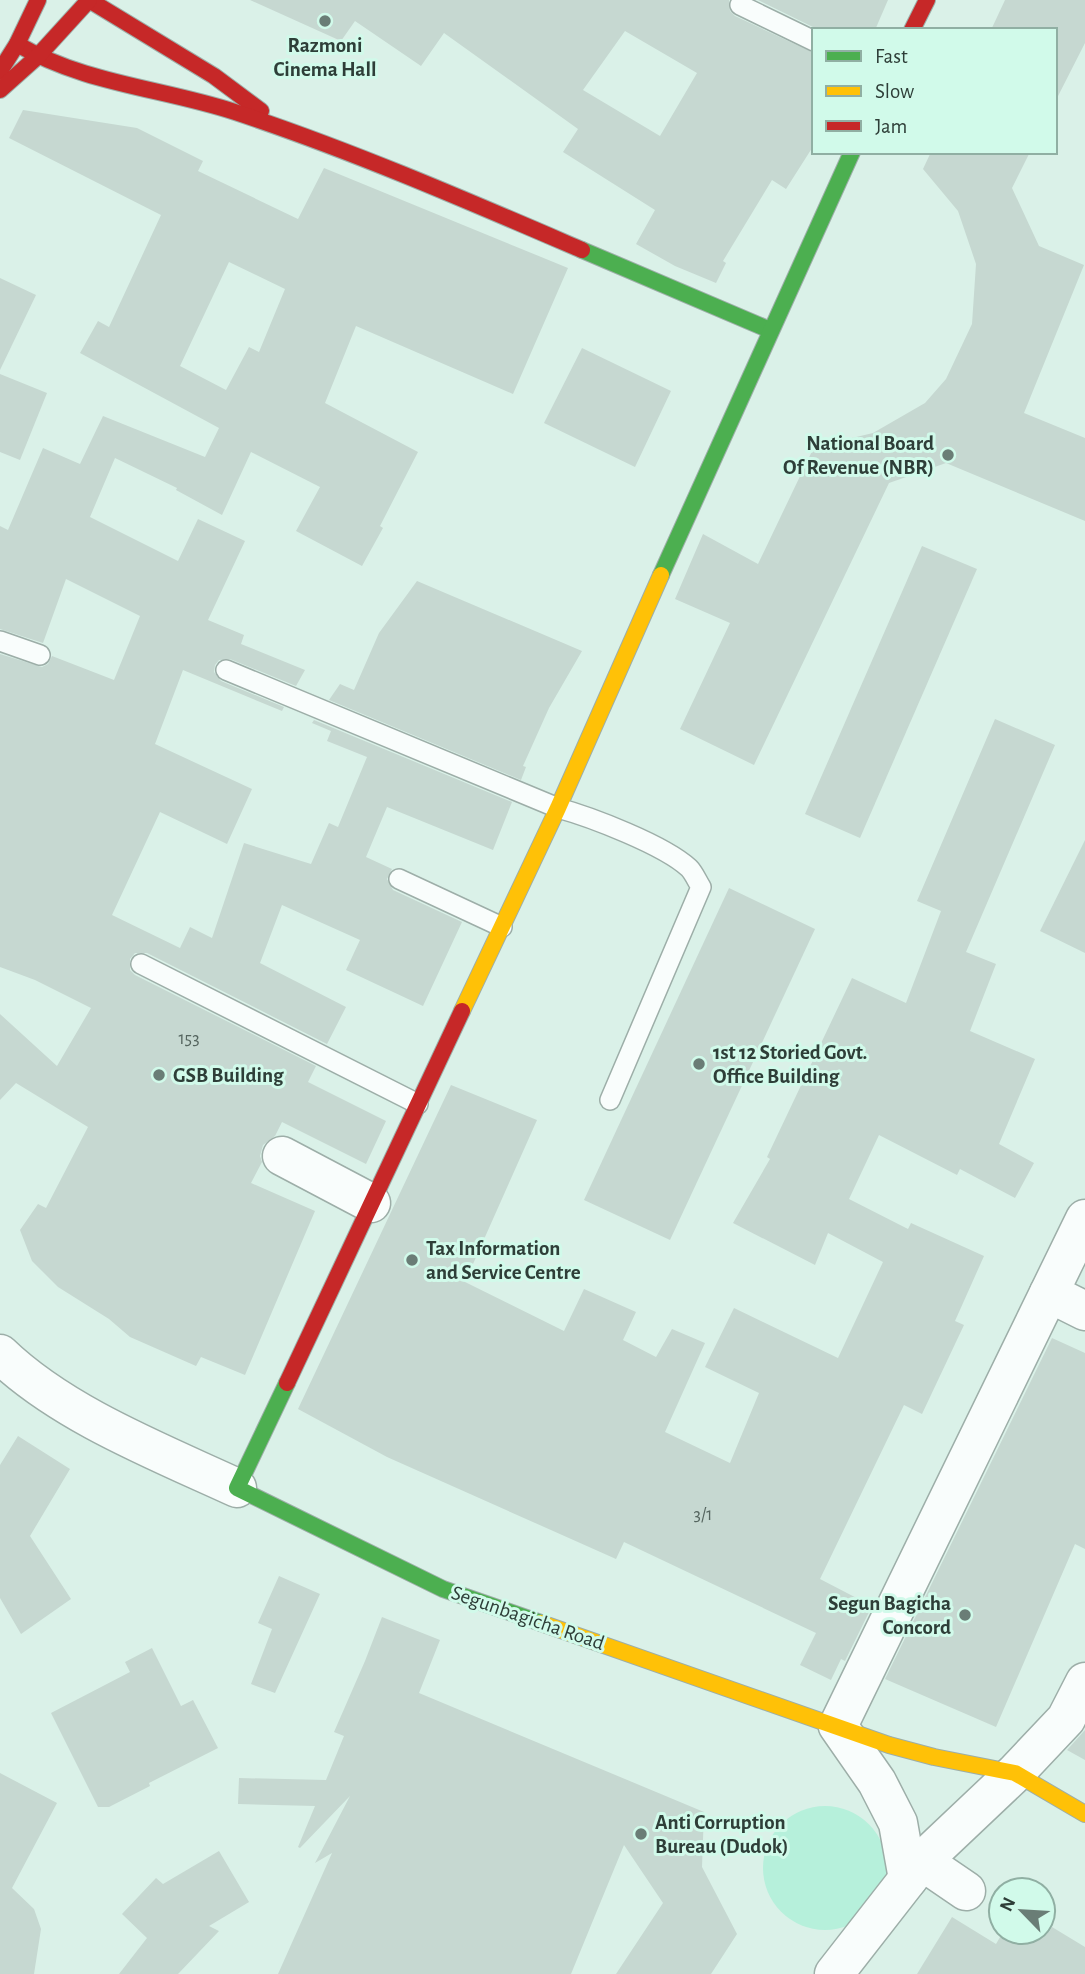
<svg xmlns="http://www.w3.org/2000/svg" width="1085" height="1974" font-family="'Alegreya Sans',sans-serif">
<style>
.green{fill:#b6f0db}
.building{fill:#c6d8d1;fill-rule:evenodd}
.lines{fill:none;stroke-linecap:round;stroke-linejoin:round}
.lane-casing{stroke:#9daea8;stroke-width:22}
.street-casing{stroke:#9daea8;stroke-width:41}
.fast-casing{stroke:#9daea8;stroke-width:18}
.slow-casing{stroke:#9daea8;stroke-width:18}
.jam-casing{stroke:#9daea8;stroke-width:18}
.lane{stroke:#f9fdfc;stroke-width:19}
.street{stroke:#f9fdfc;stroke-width:38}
.fast{stroke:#4caf50;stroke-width:16}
.slow{stroke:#ffc107;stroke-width:16}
.jam{stroke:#c62828;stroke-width:16}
.poi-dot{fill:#6a7d76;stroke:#d1faea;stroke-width:2.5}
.labels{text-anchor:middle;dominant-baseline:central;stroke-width:6;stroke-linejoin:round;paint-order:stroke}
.number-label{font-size:18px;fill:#55655f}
.poi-label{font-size:21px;font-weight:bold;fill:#2e3e38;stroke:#d1faea;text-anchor:start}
.street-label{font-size:21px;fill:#2e3e38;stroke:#d1faea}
</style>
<rect width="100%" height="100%" fill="#daf1e8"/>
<circle class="green" cx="825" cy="1868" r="62"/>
<g class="building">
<path d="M250 0H729L730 11 735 16 814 53V145L786 189 772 180 723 261 726 263 716 283 675 266 636 244 655 210 563 152 578 129 444 33 421 66 355 21 341 41ZM625 31 697 73 660 136 583 90Z"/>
<path d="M758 0H888L875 30H819Z"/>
<path d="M1005 0H1085V43L1055 102V30H991Z"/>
<path d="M23 110 137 128 203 161 198 171 298 219 324 168 568 268 513 394 356 326 325 403 418 452 380 526 383 528 362 566 296 531 320 487 251 452 222 515 176 490 177 488 115 458 90 517 178 561 198 519 245 541 208 620 244 635 241 644 305 670 296 686 230 659 219 660 215 665 214 672 221 681 284 707 282 711 183 670 155 744 252 789 227 844 160 812 112 915 180 948 190 927 212 938 244 843 311 864 329 823 338 827 367 757 327 741 331 731 312 723 314 720 512 802 493 850 387 807 366 857 392 869 387 879 393 890 462 922 423 1006 346 970 360 940 282 905 260 963 346 1007 327 1044 147 953H135L130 959V970L135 975 316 1066 308 1082 386 1121 366 1164 282 1122 275 1136 263 1145 260 1156 262 1162 251 1183 315 1211 245 1375 201 1357 196 1366 130 1337 109 1319 58 1287 32 1261 20 1230 38 1204 46 1208 88 1127 16 1083 0 1100V1014L57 1066 91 1008 35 980 0 967V654L42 667 48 664 52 656 114 680 140 616 66 579 43 643 0 629V526L8 530 43 448 80 464 103 416 205 457 219 428 80 353 98 321 109 327 161 215 9 138ZM229 262 285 289 259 352 249 347 226 390 180 366Z"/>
<path d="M931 152H1030L1012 188 1039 246 1084 265 1024 413 1085 438V521L946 463 889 483 754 765 680 729 730 623 675 599 703 534 758 564 814 447 873 433 925 403 946 379 972 324 976 264 958 211 923 169Z"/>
<path d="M0 278 36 295 0 370Z"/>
<path d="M582 348 671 391 635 467 544 423Z"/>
<path d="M0 374 47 393 20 460 0 452Z"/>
<path d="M922 546 977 569 860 838 805 814Z"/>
<path d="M417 581 582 651 549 708 523 766 526 767 521 780 329 700 340 684 354 690 379 633Z"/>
<path d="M995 719 1055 745 966 952 996 964 970 1031 1035 1059 999 1144 1034 1163 1015 1198 960 1169 957 1175 879 1135 849 1199 908 1229 911 1223 984 1256 955 1321 964 1325 922 1414 904 1405 820 1579 872 1606 845 1661 841 1659 831 1680 800 1665 816 1633 624 1542 616 1559 387 1457 298 1409 451 1085 537 1120 465 1282 564 1331 584 1289 636 1312 623 1340 656 1357 672 1329 705 1343 665 1432 730 1463 759 1393 705 1367 734 1308 838 1358 883 1262 828 1233 815 1265 733 1223 770 1159 767 1157 852 978 906 1003 941 911 917 901Z"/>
<path d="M1085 840V953L1040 931Z"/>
<path d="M729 888 815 929 670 1240 584 1200Z"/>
<path d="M1052 1338 1085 1353V1549L1075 1544 996 1727 885 1679Z"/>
<path d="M18 1436 70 1469 30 1536 71 1599 21 1634 0 1598V1465Z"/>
<path d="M279 1576 320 1594 275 1693 251 1684 272 1629 258 1623Z"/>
<path d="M382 1617 440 1640 419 1693 704 1812 702 1867 737 1934 711 1974H616L663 1903 624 1845 571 1974H278L332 1853 315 1863 350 1796 300 1848 298 1847 315 1806 238 1804 239 1778 326 1780 344 1736 334 1732 365 1661Z"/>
<path d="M152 1648 181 1706 193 1700 218 1748 149 1783 150 1786 109 1807H98L51 1713 130 1672 125 1662Z"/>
<path d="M1085 1730V1760L1067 1750Z"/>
<path d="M0 1773 57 1803 12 1888 34 1909 41 1929 34 1974H0Z"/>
<path d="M219 1851 249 1902 209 1926 219 1931 178 1974H119L147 1938 122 1914 156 1878 163 1884Z"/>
<path d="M952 1917 996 1944 1003 1932H1049L1052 1927 1085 1947V1974H917Z"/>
</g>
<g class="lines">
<defs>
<g id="lane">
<path d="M740 5 814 41"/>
<path d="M0 641 40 655"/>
<path d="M226 670 558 808C591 817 664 845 689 868 694 873 697 881 701 887L610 1100"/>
<path d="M399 879 502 927"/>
<path d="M141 964 418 1104"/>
</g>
<g id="street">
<path d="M282 1156 371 1203"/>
<path d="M1049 1293 1085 1311"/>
<path d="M0 1354C62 1414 159 1452 237 1488"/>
<path d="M922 1861 966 1891"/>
<path d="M908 1879 898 1823 877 1782 838 1726 1085 1219"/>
<path d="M834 1974 922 1861 1015 1773 1066 1719 1085 1682"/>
</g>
<g id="fast">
<path d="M582 250 770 330"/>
<path d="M661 575 852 152"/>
<path d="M287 1383 237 1488 443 1589 541 1623"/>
</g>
<g id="slow">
<path d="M462 1011 558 808 661 575"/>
<path d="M541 1623 889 1745 934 1757 1015 1773 1085 1814"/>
</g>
<g id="jam">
<path d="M89 0 214 76 261 111"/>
<path d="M912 30 927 0"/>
<path d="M17 44C84 84 162 88 235 112 353 151 468 201 582 250"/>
<path d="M0 71 17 44 38 0"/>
<path d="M0 90 37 57 89 0"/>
<path d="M287 1383 462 1011"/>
</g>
</defs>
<use href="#lane" class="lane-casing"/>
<use href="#street" class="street-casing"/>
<use href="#fast" class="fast-casing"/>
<use href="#slow" class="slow-casing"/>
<use href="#jam" class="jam-casing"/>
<use href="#lane" class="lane"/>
<use href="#street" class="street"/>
<use href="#fast" class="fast"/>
<use href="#slow" class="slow"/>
<use href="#jam" class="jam"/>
</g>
<g class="poi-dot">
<circle cx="325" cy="21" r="7"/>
<circle cx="948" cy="455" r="7"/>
<circle cx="699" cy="1064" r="7"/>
<circle cx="159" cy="1075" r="7"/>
<circle cx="412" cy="1260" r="7"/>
<circle cx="965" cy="1615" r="7"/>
<circle cx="641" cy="1834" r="7"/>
</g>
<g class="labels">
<g class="number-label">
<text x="189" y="1039">153</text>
<text x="703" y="1515">3/1</text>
</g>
<g class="poi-label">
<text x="325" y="45" text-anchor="middle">Razmoni<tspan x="325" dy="24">Cinema Hall</tspan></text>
<text x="934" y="443" text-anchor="end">National Board<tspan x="934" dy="24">Of Revenue (NBR)</tspan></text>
<text x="713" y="1052">1st 12 Storied Govt.<tspan x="713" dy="24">Office Building</tspan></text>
<text x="173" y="1075">GSB Building</text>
<text x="426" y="1248">Tax Information<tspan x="426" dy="24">and Service Centre</tspan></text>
<text x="951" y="1603" text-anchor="end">Segun Bagicha<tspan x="951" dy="24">Concord</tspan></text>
<text x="655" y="1822">Anti Corruption<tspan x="655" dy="24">Bureau (Dudok)</tspan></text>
</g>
<g class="street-label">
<text transform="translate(528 1618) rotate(19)">Segunbagicha Road</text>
</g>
</g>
<rect x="812" y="28" width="245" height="126" fill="#d1faea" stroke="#90afa3" stroke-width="2"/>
<rect x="826" y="51" width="35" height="10" fill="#4caf50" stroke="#90afa3" stroke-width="2"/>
<text x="875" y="63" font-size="21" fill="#2e3e38">Fast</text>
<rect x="826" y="86" width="35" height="10" fill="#ffc107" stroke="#90afa3" stroke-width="2"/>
<text x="875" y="98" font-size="21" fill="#2e3e38">Slow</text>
<rect x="826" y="121" width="35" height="10" fill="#c62828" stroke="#90afa3" stroke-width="2"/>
<text x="875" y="133" font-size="21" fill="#2e3e38">Jam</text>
<g transform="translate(1022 1911) rotate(295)"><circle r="33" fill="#d1faea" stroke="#90afa3" stroke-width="2"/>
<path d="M0-5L12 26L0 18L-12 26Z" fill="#6a7d76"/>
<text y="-10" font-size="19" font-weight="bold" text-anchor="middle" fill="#2e3e38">N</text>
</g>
</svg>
